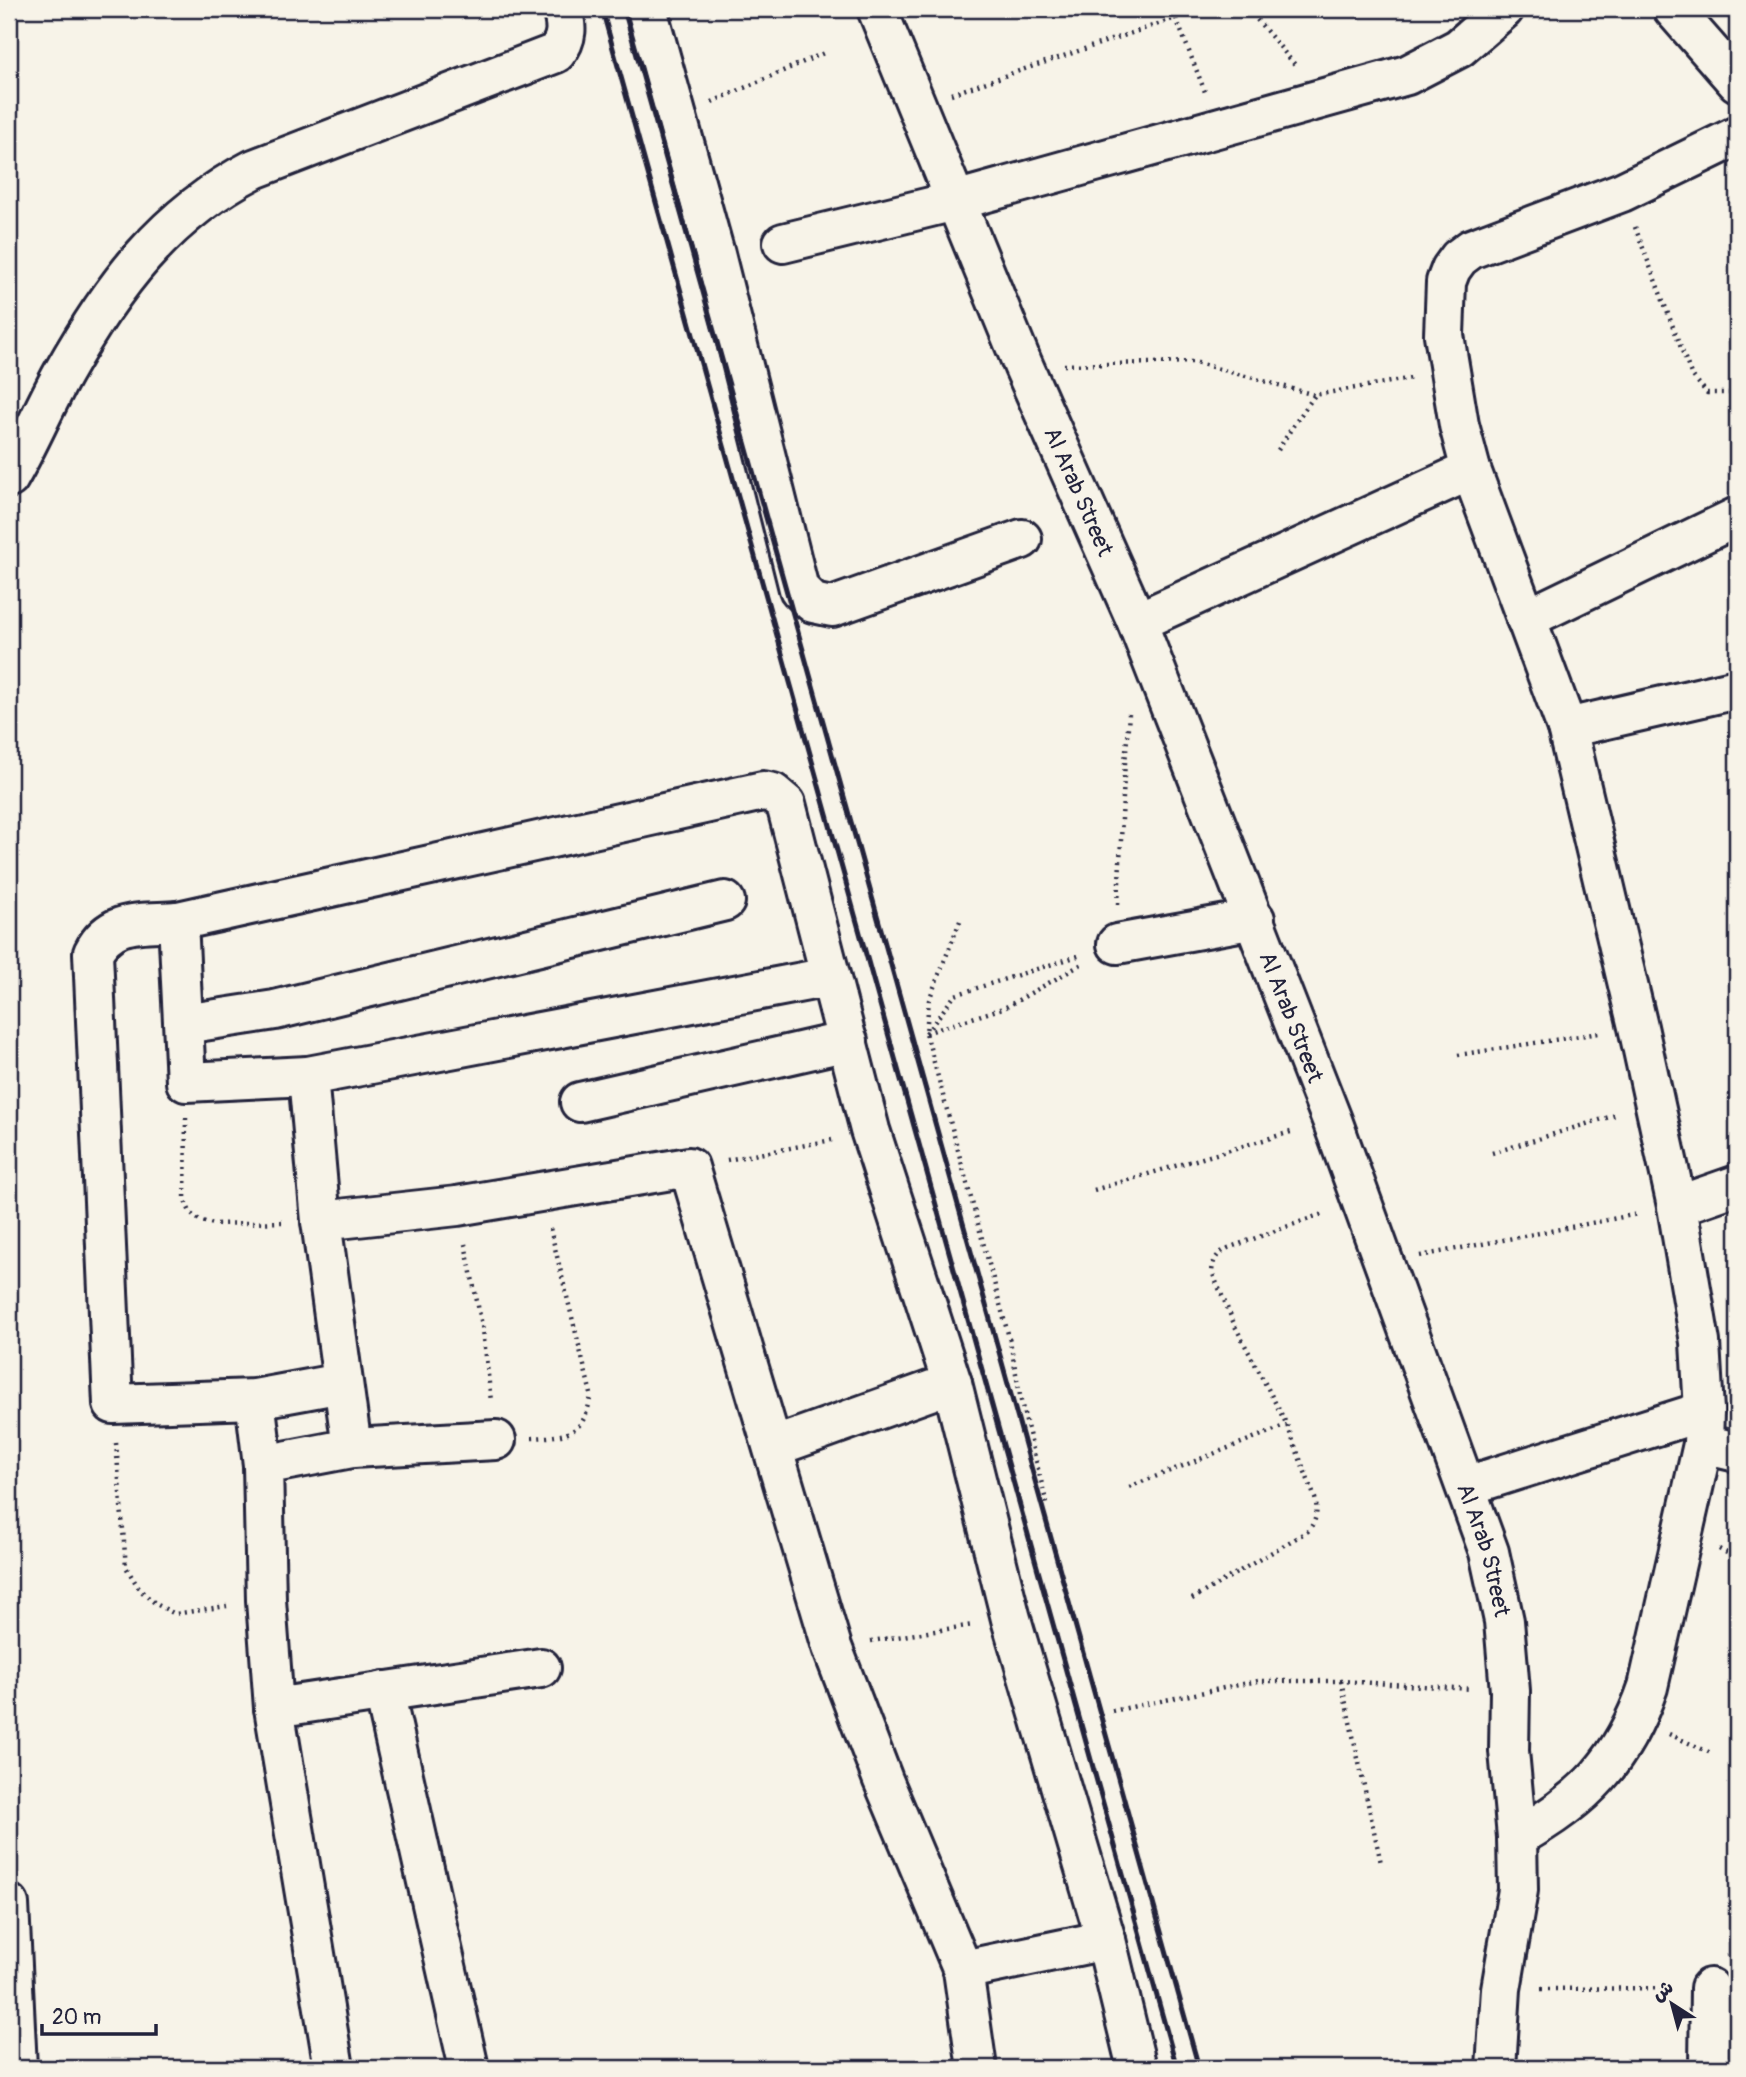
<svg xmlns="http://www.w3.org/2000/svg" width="1746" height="2077" font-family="Pangolin,'Playpen Sans Arabic',sans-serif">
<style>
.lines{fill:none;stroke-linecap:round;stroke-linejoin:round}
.minor-casing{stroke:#22223b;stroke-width:44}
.primary-casing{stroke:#22223b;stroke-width:44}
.path{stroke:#22223b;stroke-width:4.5;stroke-dasharray:2 5;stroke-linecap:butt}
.minor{stroke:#f7f3e8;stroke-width:38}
.primary{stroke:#f7f3e8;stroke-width:38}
.rail{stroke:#22223b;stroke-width:5}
.labels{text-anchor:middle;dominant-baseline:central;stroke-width:5;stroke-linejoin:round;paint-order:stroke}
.street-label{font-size:23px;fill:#22223b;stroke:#f7f3e8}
</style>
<rect width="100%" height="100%" fill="#f7f3e8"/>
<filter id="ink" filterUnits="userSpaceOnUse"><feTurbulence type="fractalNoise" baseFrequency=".0143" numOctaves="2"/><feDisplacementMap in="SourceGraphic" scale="14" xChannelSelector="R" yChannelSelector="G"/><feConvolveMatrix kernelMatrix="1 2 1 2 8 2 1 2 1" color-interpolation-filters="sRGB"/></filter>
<g filter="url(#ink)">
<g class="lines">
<defs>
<g id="minor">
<path d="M647 9 715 254 799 589 813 603 832 607 1022 539"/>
<path id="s1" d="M877 9 1023 365 1137 622 1332 1120 1489 1552 1504 1621 1510 1691 1509 1751 1517 1837 1518 1890 1501 1989 1496 2068"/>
<path d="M1673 9 1737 82"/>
<path d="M783 243 955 201 1407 75 1459 48 1504 9"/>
<path d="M9 478C29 444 44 407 63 373 112 286 165 215 254 169L556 53C568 38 567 26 562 9"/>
<path d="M1526 619 1737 517"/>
<path d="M1137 622 1471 470"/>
<path d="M1567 728 1737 689"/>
<path d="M178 921C143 924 111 917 93 953L113 1404 255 1399 342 1383"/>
<path d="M1117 944 1255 919"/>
<path d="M829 977 308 1076 186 1082 178 921 763 791 773 793 786 804 870 1130 952 1383 1011 1619 1106 1940 1137 2068"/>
<path d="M184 1024 275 1010 725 901"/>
<path d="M308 1076 321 1221 352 1448"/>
<path d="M580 1102 848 1041"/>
<path d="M1677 1206 1737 1185"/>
<path d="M321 1221 457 1206 689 1167 832 1647 883 1780 963 1970 977 2068"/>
<path d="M255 1399 263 1465 266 1600 274 1708 334 2068"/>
<path d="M1703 1444 1737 1452"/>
<path d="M773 1447 952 1383"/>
<path d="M263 1465 352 1448 496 1440"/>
<path d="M1467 1486 1704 1411"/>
<path d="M384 1691 469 2068"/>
<path d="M274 1708 541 1668"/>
<path d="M1517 1837C1585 1800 1623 1760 1648 1687L1703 1444 1704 1411 1700 1342 1677 1206 1638 1027 1567 728 1471 470 1459 425 1444 335 1446 282 1451 269 1459 258 1471 249 1622 192 1737 136"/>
<path d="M963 1970 1106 1940"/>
<path d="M1709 2068 1710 1988"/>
</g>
<path id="primary" d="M9 1904 17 2068"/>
</defs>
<use href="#minor" class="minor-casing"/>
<use href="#primary" class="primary-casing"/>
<g class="path">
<path d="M1248 9 1296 66"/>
<path d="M1176 18 1205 92"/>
<path d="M951 94 1176 18 1195 9"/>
<path d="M712 102 824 53"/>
<path d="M1635 227 1691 374 1707 393H1737"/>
<path d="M1064 365 1194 362 1315 395 1413 378"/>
<path d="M1278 450 1293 426 1315 395"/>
<path d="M1118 904 1124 776 1129 714"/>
<path d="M960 921 929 1000 926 1033 1010 1341 1022 1406 1047 1504"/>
<path d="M926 1033 955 995 1081 955"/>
<path d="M926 1033 1006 1007 1084 963"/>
<path d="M1458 1055 1599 1033"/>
<path d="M186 1118 185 1201 191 1214 201 1221 214 1224 282 1222"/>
<path d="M1492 1153 1619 1114"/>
<path d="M727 1160 832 1140"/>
<path d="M1094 1190 1294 1131"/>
<path d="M465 1244 483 1330 491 1401"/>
<path d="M1420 1256 1638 1214"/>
<path d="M532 1438C569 1436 585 1434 591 1394L550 1228"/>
<path d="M116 1443 126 1567 140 1590 156 1604 175 1614 227 1606"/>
<path d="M1129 1487 1287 1425"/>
<path d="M1719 1549 1737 1558"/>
<path d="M1192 1599 1308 1531C1317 1520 1318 1511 1315 1498L1287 1425 1235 1326 1212 1272C1213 1259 1217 1254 1228 1248L1325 1213"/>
<path d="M871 1641 973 1625"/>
<path d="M1341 1681 1381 1863"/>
<path d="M1112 1711 1258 1681H1341L1472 1689"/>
<path d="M1669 1734 1713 1754"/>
<path d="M1728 1957 1737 1940"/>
<path d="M1541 1989 1672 1988"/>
<path d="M505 2066 535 2063"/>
</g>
<use href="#minor" class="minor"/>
<use href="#primary" class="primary"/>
<g class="rail">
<path d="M602 9 1177 2068"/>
<path d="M624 9 1199 2068"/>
</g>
</g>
</g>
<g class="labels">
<g class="street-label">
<text stroke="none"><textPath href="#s1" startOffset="523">Al Arab Street</textPath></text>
<text stroke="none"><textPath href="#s1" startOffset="1090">Al Arab Street</textPath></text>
<text stroke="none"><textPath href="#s1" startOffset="1657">Al Arab Street</textPath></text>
</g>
</g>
<rect width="1746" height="2077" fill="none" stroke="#f7f3e8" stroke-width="35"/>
<rect x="18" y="18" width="1711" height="2042" fill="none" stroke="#22223b" stroke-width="2.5" filter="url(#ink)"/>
<g transform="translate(1672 2004) rotate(324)" stroke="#f7f3e8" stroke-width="5" paint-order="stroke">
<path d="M0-5L12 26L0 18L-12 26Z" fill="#22223b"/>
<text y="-10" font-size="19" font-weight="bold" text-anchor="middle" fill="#22223b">ش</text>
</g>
<path d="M42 2024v10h114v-10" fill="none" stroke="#22223b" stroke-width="3.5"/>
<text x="52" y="2024" font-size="21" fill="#22223b" stroke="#f7f3e8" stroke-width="5" paint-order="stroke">20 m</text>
</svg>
